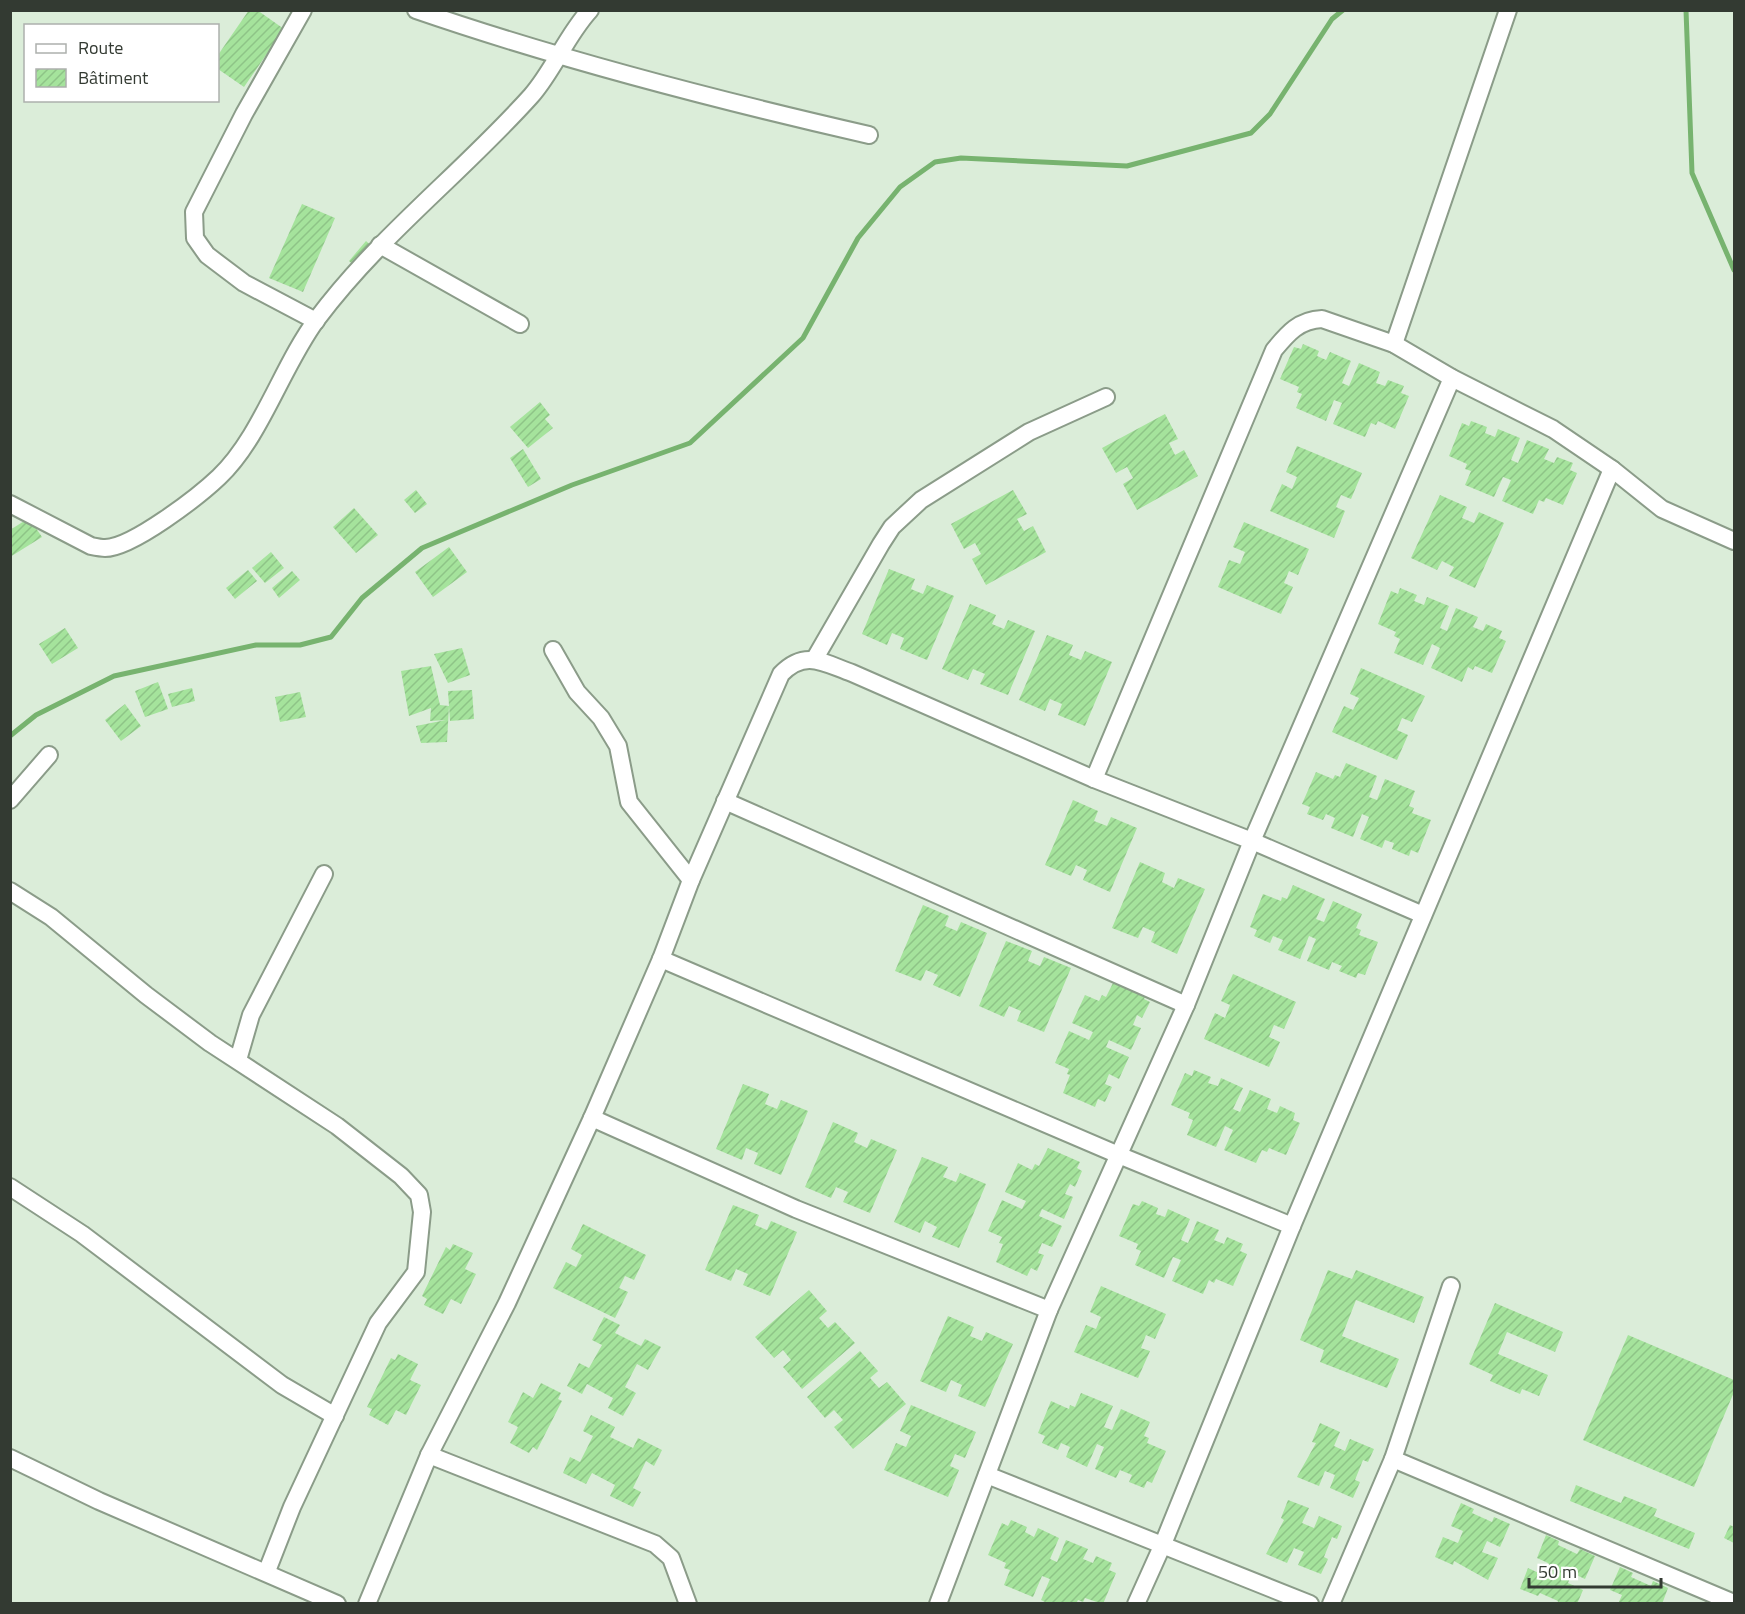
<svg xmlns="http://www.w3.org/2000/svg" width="1745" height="1614" font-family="'Titillium Web',sans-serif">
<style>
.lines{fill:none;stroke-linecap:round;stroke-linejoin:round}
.stream{stroke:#77b36f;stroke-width:5}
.building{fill:url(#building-hatch)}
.street-casing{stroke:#8b9c89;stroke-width:20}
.street{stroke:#fff;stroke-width:16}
</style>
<defs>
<pattern id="building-hatch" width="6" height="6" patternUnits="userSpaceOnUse" patternTransform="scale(1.5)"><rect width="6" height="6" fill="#a5e39c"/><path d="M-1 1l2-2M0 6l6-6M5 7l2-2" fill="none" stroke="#8ec487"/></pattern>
</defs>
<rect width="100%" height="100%" fill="#dbedd9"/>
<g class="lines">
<g class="stream">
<path d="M1686 10 1692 173 1734 270"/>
<path d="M10 736 36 715 114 676 256 645H300L331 637 362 598 422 548 572 485 690 443 803 338 858 238 900 187 935 162 961 158 1127 166 1251 133 1270 114 1332 19 1343 10"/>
</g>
</g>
<g class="building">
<path d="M249 10H257L284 29 244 87 218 69V55Z"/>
<path d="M302 204 335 218 303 292 269 278Z"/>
<path d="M366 241 374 248 357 268 349 261Z"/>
<path d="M1303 344 1319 351 1317 356 1326 360 1330 352 1351 361 1342 383 1349 386 1359 363 1380 372 1376 383 1385 386 1388 380 1404 386 1401 393 1409 396 1395 429 1378 421 1376 425 1371 423 1365 437 1333 424 1342 403 1334 400 1326 421 1296 408 1302 394 1297 392 1299 387 1280 379 1294 347 1301 349Z"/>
<path d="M540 402 550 415 545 419 553 428 528 448 510 427Z"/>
<path d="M1165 414 1178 439 1169 443 1175 455 1184 450 1198 476 1137 510 1123 484 1133 478 1127 467 1116 473 1102 448Z"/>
<path d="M1471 421 1487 427 1485 433 1495 437 1498 429 1520 438 1511 460 1518 463 1527 440 1549 449 1544 459 1554 463 1557 457 1573 463 1570 470 1577 473 1563 505 1546 498 1544 502 1539 500 1533 514 1502 501 1511 480 1503 477 1494 497 1465 485 1471 471 1465 469 1467 464 1449 456 1462 423 1469 426Z"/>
<path d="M1297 446 1362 473 1351 499 1341 495 1336 507 1345 511 1334 538 1270 511 1282 484 1292 489 1297 477 1286 472Z"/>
<path d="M523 449 541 479 528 487 510 458Z"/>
<path d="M416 490 427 504 415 513 404 500Z"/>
<path d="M1013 490 1027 514 1017 519 1024 531 1033 526 1046 552 986 585 972 559 981 554 975 543 964 549 951 524Z"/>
<path d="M1440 495 1467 507 1462 518 1474 523 1479 512 1504 523 1475 588 1449 576 1454 567 1442 561 1437 570 1411 558Z"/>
<path d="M354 508 378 535 356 553 333 527Z"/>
<path d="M29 518 42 537 10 557V530Z"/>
<path d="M1244 522 1309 549 1298 575 1289 571 1284 583 1293 587 1281 614 1218 587 1229 560 1240 564 1245 552 1233 547Z"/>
<path d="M449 547 467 572 433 597 415 572Z"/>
<path d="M271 552 284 568 265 583 252 568Z"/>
<path d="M889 569 915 579 911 589 923 594 927 585 954 596 927 660 900 649 904 638 892 633 887 645 862 634Z"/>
<path d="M248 570 257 581 235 599 226 588Z"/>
<path d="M292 571 300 580 279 598 272 588Z"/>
<path d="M1400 588 1417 595 1414 601 1424 605 1427 597 1449 606 1440 628 1447 631 1456 608 1478 617 1473 627 1483 631 1486 624 1502 631 1499 638 1506 641 1492 673 1475 666 1473 670 1468 667 1462 682 1431 668 1440 648 1432 644 1423 665 1394 653 1400 639 1394 636 1396 632 1378 624 1391 591 1398 594Z"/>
<path d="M970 604 996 615 992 624 1004 629 1008 620 1035 631 1008 695 980 684 985 674 973 669 968 680 942 669Z"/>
<path d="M65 628 78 648 52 664 39 644Z"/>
<path d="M1047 635 1073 645 1069 655 1081 660 1085 651 1112 662 1085 726 1058 715 1062 704 1050 699 1045 711 1019 700Z"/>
<path d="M462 648 470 675 448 683 434 654Z"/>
<path d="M431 666 440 705 449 706 447 742 421 743 416 726 446 720 430 721 431 708 409 716 401 671Z"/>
<path d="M1361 668 1425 696 1412 722 1402 718 1397 730 1408 735 1397 760 1332 732 1344 706 1353 710 1359 698 1350 694Z"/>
<path d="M158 682 168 709 145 717 135 691Z"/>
<path d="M192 688 195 701 172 707 168 694Z"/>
<path d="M472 690 474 719 450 721 448 691Z"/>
<path d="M300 692 306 717 280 722 275 697Z"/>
<path d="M125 704 141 726 121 741 105 720Z"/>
<path d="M1346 763 1377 776 1369 797 1377 800 1385 779 1415 791 1409 806 1414 808 1412 813 1431 820 1418 853 1411 850 1409 856 1392 849 1394 843 1385 840 1382 848 1360 839 1369 817 1362 814 1353 837 1331 828 1335 818 1326 814 1323 820 1307 814 1310 807 1302 804 1316 772 1333 779 1335 775 1340 777Z"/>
<path d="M1073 800 1098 811 1094 821 1107 826 1111 817 1137 828 1110 892 1083 880 1087 870 1076 865 1071 876 1045 865Z"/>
<path d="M1140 862 1165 873 1162 882 1174 888 1178 878 1205 889 1177 954 1151 942 1155 932 1143 927 1138 938 1112 928Z"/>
<path d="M1293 885 1325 899 1316 919 1324 922 1333 901 1362 914 1356 928 1361 930 1359 935 1378 942 1365 975 1358 973 1356 978 1339 971 1342 966 1332 962 1329 970 1307 961 1316 939 1309 936 1300 959 1278 950 1283 940 1273 936 1270 943 1254 936 1257 930 1250 927 1263 894 1281 901 1282 897 1287 899Z"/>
<path d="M923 905 949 916 945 926 957 931 961 922 987 933 960 997 933 985 938 975 926 970 921 981 895 971Z"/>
<path d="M1006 941 1032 951 1028 961 1040 966 1044 957 1071 968 1044 1032 1017 1021 1021 1011 1009 1006 1004 1017 979 1006Z"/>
<path d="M1233 974 1296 1002 1284 1029 1274 1025 1269 1037 1280 1042 1269 1067 1204 1039 1215 1013 1225 1018 1230 1005 1221 1001Z"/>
<path d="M1115 979 1147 993 1144 999 1150 1002 1142 1018 1137 1015 1133 1025 1141 1028 1131 1050 1109 1040 1106 1047 1129 1057 1119 1079 1109 1074 1105 1084 1112 1087 1105 1102 1098 1099 1095 1107 1063 1093 1070 1075 1067 1074 1069 1069 1055 1063 1069 1031 1089 1040 1093 1032 1072 1023 1085 995 1099 1001 1102 995 1106 997Z"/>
<path d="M1194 1070 1211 1077 1208 1083 1218 1086 1221 1078 1243 1088 1233 1109 1240 1112 1250 1090 1271 1099 1267 1109 1277 1113 1280 1106 1295 1113 1293 1120 1300 1123 1286 1155 1269 1148 1267 1152 1262 1150 1256 1163 1224 1150 1233 1130 1225 1126 1216 1147 1187 1135 1193 1120 1188 1118 1190 1113 1171 1105 1185 1073 1192 1076Z"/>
<path d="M743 1084 769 1094 765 1104 777 1109 781 1100 808 1111 781 1175 754 1164 758 1153 746 1148 742 1160 716 1149Z"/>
<path d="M833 1122 858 1133 854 1142 867 1148 871 1139 897 1150 870 1213 843 1202 848 1192 836 1187 831 1198 805 1187Z"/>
<path d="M1048 1148 1080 1162 1077 1168 1082 1171 1075 1187 1070 1184 1065 1194 1073 1197 1064 1219 1042 1209 1039 1216 1062 1226 1052 1247 1042 1243 1038 1253 1044 1255 1037 1271 1031 1268 1027 1276 996 1262 1003 1244 999 1243 1002 1237 988 1231 1002 1200 1022 1209 1026 1201 1005 1192 1018 1163 1032 1170 1035 1164 1039 1166Z"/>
<path d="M922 1157 948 1167 943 1177 956 1182 960 1173 986 1184 959 1248 932 1237 937 1227 925 1221 920 1233 894 1222Z"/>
<path d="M1142 1201 1158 1208 1156 1214 1165 1217 1168 1209 1190 1219 1181 1240 1188 1243 1197 1221 1219 1230 1214 1240 1224 1244 1227 1237 1243 1244 1240 1251 1247 1254 1233 1286 1216 1279 1214 1283 1209 1280 1203 1294 1172 1281 1181 1260 1173 1257 1164 1278 1135 1265 1141 1251 1136 1249 1138 1244 1119 1236 1133 1204 1139 1206Z"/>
<path d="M733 1205 759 1215 755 1225 767 1230 771 1221 797 1232 770 1296 743 1285 748 1274 736 1269 731 1281 705 1270Z"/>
<path d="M583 1224 646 1255 634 1280 625 1276 619 1288 628 1292 615 1318 553 1288 566 1262 576 1267 582 1255 571 1249Z"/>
<path d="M453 1244 473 1253 465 1269 476 1274 461 1304 451 1299 443 1314 424 1305 427 1299 422 1296 446 1247 450 1250Z"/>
<path d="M1328 1270 1352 1279 1356 1270 1424 1297 1414 1323 1356 1300 1342 1336 1399 1359 1387 1388 1320 1362 1324 1350 1300 1340Z"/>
<path d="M1101 1286 1166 1314 1155 1339 1146 1335 1141 1348 1150 1351 1138 1378 1074 1352 1086 1325 1096 1329 1101 1317 1090 1312Z"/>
<path d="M809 1290 827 1311 819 1318 828 1328 835 1322 855 1343 802 1389 783 1367 791 1360 783 1350 774 1358 755 1337Z"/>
<path d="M1495 1303 1563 1332 1555 1352 1507 1332 1498 1354 1548 1375 1539 1396 1522 1389 1520 1394 1490 1381 1493 1375 1469 1364Z"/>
<path d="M948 1316 974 1327 970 1336 982 1341 986 1332 1013 1344 985 1407 958 1396 962 1385 951 1380 946 1392 920 1381Z"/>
<path d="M604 1317 620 1325 615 1333 641 1346 645 1339 661 1347 648 1370 637 1364 625 1387 636 1393 623 1416 608 1408 613 1398 587 1384 582 1394 567 1386 579 1363 589 1368 602 1345 592 1340Z"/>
<path d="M1628 1335 1734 1380V1392L1694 1487 1583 1440Z"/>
<path d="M860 1351 878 1371 870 1378 879 1388 887 1382 906 1404 853 1449 834 1427 843 1420 834 1410 825 1418 807 1397Z"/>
<path d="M398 1354 418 1364 410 1380 421 1385 406 1415 396 1410 388 1425 369 1415 372 1409 367 1407 391 1358 395 1360Z"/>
<path d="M541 1383 561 1393 558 1399 562 1401 537 1450 533 1447 529 1453 510 1443 518 1427 508 1422 523 1392 533 1398Z"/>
<path d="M1081 1393 1113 1406 1104 1427 1112 1430 1121 1409 1150 1422 1144 1436 1149 1438 1147 1443 1166 1451 1152 1483 1147 1481 1144 1488 1129 1482 1132 1475 1120 1470 1116 1478 1095 1469 1104 1447 1097 1444 1087 1467 1066 1457 1070 1447 1061 1443 1058 1450 1042 1443 1045 1436 1038 1433 1051 1401 1069 1409 1070 1405 1075 1407Z"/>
<path d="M911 1405 976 1432 965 1458 955 1454 950 1466 959 1470 948 1497 884 1470 896 1443 906 1447 911 1436 900 1431Z"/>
<path d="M591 1415 615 1427 610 1437 633 1448 638 1438 662 1450 654 1466 646 1461 633 1488 641 1492 633 1507 610 1496 615 1485 592 1473 586 1484 563 1473 570 1457 580 1462 593 1436 583 1431Z"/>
<path d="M1320 1423 1340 1432 1334 1446 1345 1451 1350 1439 1374 1449 1368 1462 1363 1460 1355 1480 1360 1482 1353 1498 1330 1488 1335 1475 1325 1471 1319 1486 1297 1477 1316 1443 1312 1442Z"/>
<path d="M1576 1485 1621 1503 1624 1496 1657 1509 1654 1516 1695 1533 1689 1549 1570 1501Z"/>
<path d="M1288 1500 1309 1508 1302 1523 1314 1528 1319 1516 1342 1526 1337 1539 1332 1537 1324 1557 1328 1559 1321 1574 1298 1565 1304 1552 1294 1548 1287 1563 1266 1554 1284 1520 1281 1518Z"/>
<path d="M1461 1503 1474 1509 1472 1513 1492 1522 1494 1517 1510 1524 1500 1547 1487 1541 1482 1552 1498 1558 1488 1580 1454 1561 1453 1565 1435 1557 1443 1537 1458 1543 1463 1531 1451 1526Z"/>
<path d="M1011 1520 1027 1527 1025 1532 1034 1537 1038 1528 1059 1538 1050 1559 1057 1562 1066 1540 1088 1549 1083 1559 1093 1563 1096 1556 1112 1563 1109 1570 1116 1573 1103 1604 1085 1598 1083 1602 1078 1600 1076 1604H1049L1041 1600 1050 1579 1042 1576 1033 1597 1004 1585 1010 1570 1004 1568 1006 1563 988 1555 1002 1523 1008 1526Z"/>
<path d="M1730 1525 1734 1527V1543L1724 1538Z"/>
<path d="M1546 1535 1559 1541 1558 1545 1577 1554 1580 1549 1595 1556 1585 1579 1572 1573 1568 1583 1583 1590 1577 1604H1557L1558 1601 1540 1593 1538 1596 1520 1589 1528 1568 1543 1575 1548 1563 1537 1558Z"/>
<path d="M1620 1567 1633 1573 1631 1577 1651 1586 1653 1581 1668 1588 1662 1604H1618L1622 1595 1610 1590Z"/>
</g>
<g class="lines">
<defs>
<g id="street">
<path d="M303 10 244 114 194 212 195 238 207 255 244 283 316 321"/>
<path d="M416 10C564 61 716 100 869 135"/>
<path d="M380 245 520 324"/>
<path d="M1394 344 1508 10"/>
<path d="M10 504 91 546C96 547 101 548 105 548 132 548 199 496 219 477 261 437 282 366 317 319 379 236 462 173 531 96 554 70 566 36 590 10"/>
<path d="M553 650 577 692 601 718 618 746 629 802 691 880"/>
<path d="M814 660 881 544 892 527 921 500 1029 432 1106 397"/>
<path d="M1094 779 1274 350C1288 333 1299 320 1322 319L1394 344 1452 378 1553 429 1612 469 1662 509 1734 541"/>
<path d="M10 800 49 755"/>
<path d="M725 801 1186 1005"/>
<path d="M10 891 51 917 146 995 210 1043 337 1126 401 1176 419 1195 422 1212 416 1272 378 1323 292 1507 267 1571"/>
<path d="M661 959 1121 1156 1292 1226"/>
<path d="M238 1060 251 1015 324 874"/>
<path d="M592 1118 796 1209 1049 1310"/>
<path d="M10 1187 82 1234 282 1385 335 1416"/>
<path d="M429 1455 655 1544 671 1558 688 1604"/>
<path d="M10 1458 99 1501 337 1604"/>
<path d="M1393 1459 1734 1603"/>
<path d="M987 1475 1310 1604"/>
<path d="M367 1604 429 1455 507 1303 592 1118 661 959 691 880 781 674C805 649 824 663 852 673L1094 779 1252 841 1423 915"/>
<path d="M938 1604 1049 1310 1186 1005 1252 841 1452 378"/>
<path d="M1136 1604 1163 1544 1292 1226 1612 469"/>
<path d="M1331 1604 1393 1459 1451 1286"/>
</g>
</defs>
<use href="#street" class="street-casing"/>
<use href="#street" class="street"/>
</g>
<rect width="1745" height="1614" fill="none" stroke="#333a32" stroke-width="24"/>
<rect x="24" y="24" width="195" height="78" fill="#ffffff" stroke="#adb0ad" stroke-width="1.5"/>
<rect x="36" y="44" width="30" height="9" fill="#ffffff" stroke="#adb0ad" stroke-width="1.5"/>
<text x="78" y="54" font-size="18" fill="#333a32">Route</text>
<rect x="36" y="69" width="30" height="18" fill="url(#building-hatch)" stroke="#adb0ad" stroke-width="1.5"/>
<text x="78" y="84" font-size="18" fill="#333a32">Bâtiment</text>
<path d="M1529 1578v9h132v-9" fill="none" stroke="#333a32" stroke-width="3"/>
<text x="1538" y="1578" font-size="18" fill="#333a32" stroke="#ffffff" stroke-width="4.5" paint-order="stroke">50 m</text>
</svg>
